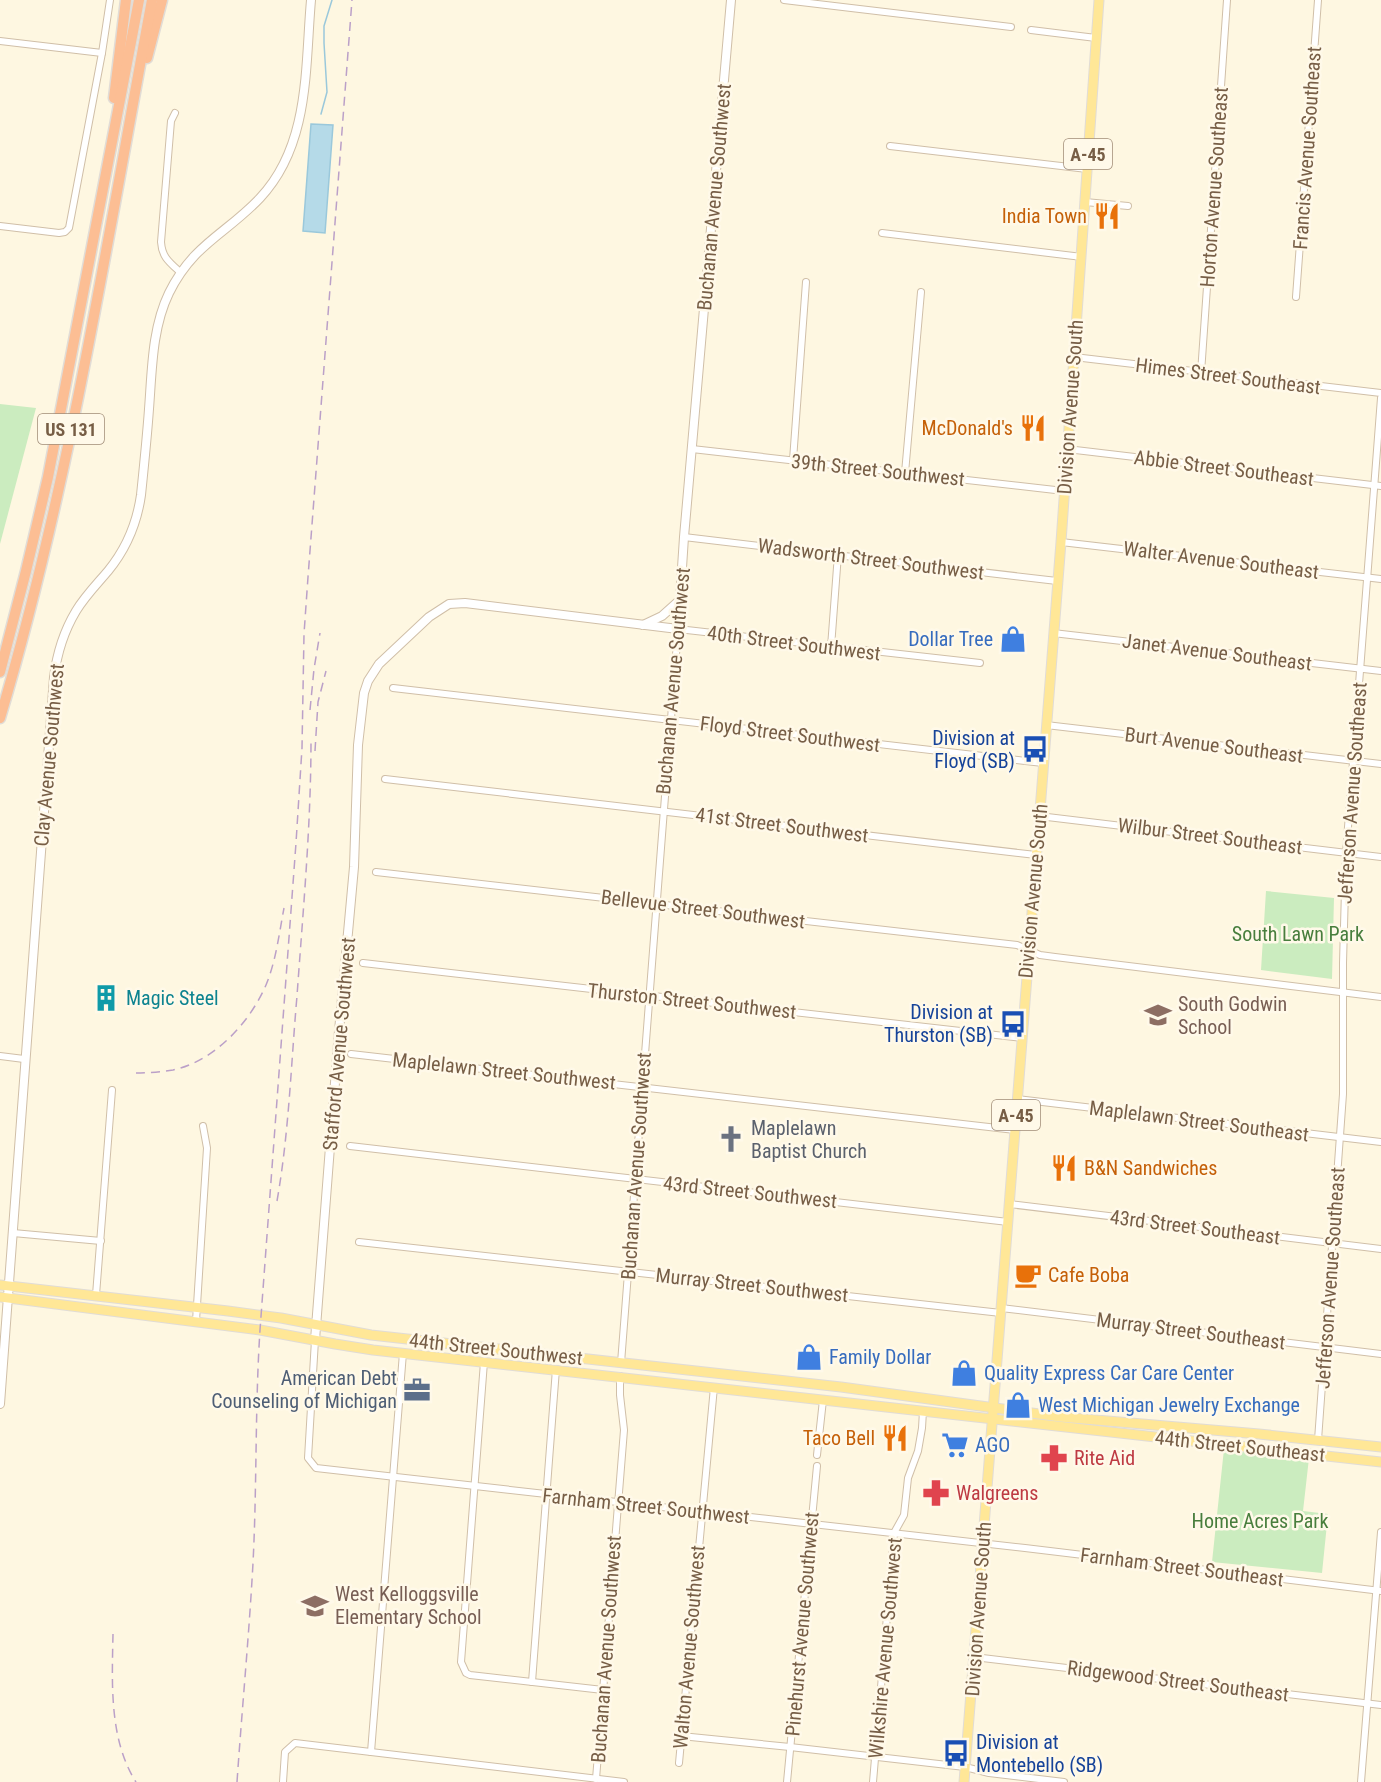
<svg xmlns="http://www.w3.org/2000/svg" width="1381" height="1782" font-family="'Roboto Condensed',sans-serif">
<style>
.green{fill:#cbecbf}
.water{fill:#b5dae8;stroke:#9ac8db;stroke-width:1.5}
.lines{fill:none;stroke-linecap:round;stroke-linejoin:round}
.stream{stroke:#9ac8db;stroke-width:1.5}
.minor-casing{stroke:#d0bfa8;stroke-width:8}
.tertiary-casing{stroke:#d0bfa8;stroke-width:10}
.primary-casing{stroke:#e1dcd6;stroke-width:11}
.motorway-casing{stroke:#e1dcd6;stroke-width:13}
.minor{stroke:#fff;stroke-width:6}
.tertiary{stroke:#fff;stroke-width:8}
.primary{stroke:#ffe797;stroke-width:9}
.motorway{stroke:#fcbe94;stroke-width:10}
.rail{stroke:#bba0c8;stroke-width:1.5;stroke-dasharray:9 6;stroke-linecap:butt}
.labels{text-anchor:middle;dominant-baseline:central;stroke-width:5;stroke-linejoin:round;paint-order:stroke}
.shield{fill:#fff9e9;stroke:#a08c77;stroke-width:1.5}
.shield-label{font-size:18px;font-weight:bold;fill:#775e46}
.street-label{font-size:20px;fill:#775e46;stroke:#fff9e9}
.food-label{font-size:20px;fill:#c56008;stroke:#fff9e9;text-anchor:end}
.shop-label{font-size:20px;fill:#366cbe;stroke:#fff9e9;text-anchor:start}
.transit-label{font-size:20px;fill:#164399;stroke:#fff9e9;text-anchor:end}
.park-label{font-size:20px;fill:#487e3d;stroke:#fff9e9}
.culture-label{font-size:20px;fill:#0d838f;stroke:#fff9e9;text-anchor:start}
.education-label{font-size:20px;fill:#785e54;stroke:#fff9e9;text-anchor:start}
.worship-label{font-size:20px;fill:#5b616d;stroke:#fff9e9;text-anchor:start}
.service-label{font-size:20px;fill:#4e5e75;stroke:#fff9e9;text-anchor:end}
.health-label{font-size:20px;fill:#be3a42;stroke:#fff9e9;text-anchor:start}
</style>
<rect width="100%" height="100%" fill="#fef7e1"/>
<g class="green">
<path d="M0 404 36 408 0 544Z"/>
<path d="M1266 891 1334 898 1332 979 1261 970Z"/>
<path d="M1224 1449 1309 1458 1303 1511 1328 1514 1322 1573 1212 1562Z"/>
</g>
<path class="water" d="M311 124 333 125 325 233 303 231Z"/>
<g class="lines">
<path class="stream" d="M321 114 327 92 324 43V26L332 0"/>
<defs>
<g id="minor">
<path d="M784 0 1011 27"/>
<path d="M1031 30 1096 38"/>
<path d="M0 41 102 53"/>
<path d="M175 113 171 121 161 242C162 257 169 262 180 272"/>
<path d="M890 146 1087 169"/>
<path d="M1085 202 1128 206"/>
<path d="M0 226 59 233 65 232 69 228 102 53 110 0"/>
<path d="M882 233 1082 257"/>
<path d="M1296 297 1318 0"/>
<path d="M1074 357 1381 393"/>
<path d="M1201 373 1227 0"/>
<path d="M692 449 1064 491"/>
<path d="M1067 449 1381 486"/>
<path d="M793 460 806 282"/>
<path d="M905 473 921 292"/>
<path d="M684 537 1057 581"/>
<path d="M1061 542 1381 579"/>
<path d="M1053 633 1381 671"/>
<path d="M831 647 838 554"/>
<path d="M393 688 1043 763"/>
<path d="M1046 725 1381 764"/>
<path d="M385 779 1036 855"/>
<path d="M1039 816 1381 857"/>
<path d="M376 872 1017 945 1040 955 1055 957 1381 997"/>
<path d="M363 963 1022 1038"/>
<path d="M351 1054 1015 1130"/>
<path d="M0 1056 24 1059"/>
<path d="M1017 1099 1381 1142"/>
<path d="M350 1146 1008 1222"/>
<path d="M1009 1204 1381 1249"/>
<path d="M13 1233 101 1241"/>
<path d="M359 1242 1001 1313"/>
<path d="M96 1295 112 1090"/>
<path d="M1001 1308 1381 1354"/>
<path d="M196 1321 207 1148 203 1126"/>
<path d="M315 1340 308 1458 316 1468 1025 1548 1381 1591"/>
<path d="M484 1362 461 1662 466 1673 470 1675 603 1690"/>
<path d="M621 1363 678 629 980 663"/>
<path d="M1318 1440 1343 1094V963L1346 853 1381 398"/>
<path d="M817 1455 823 1400"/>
<path d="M974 1657 1381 1705"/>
<path d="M532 1682 556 1369"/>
<path d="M681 1736 790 1747 965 1767 989 1773 1064 1782"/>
<path d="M371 1752 403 1353"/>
<path d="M679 1763 714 1387"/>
<path d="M596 1779 624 1430 620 1395V1376"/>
<path d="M283 1782 285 1752 295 1743 624 1782"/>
<path d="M787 1782 817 1466"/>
<path d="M873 1782 894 1533 904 1515 908 1478 918 1451 922 1428 923 1411"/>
<path d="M1361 1782 1381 1532"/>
</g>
<g id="tertiary">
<path d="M643 625 662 616 681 599"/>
<path d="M315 1340 339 1031 354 867 358 745 364 693 368 681 379 664 429 617 449 604 465 603 678 629 684 537 731 0"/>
<path d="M0 1404 54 677C57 653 64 631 76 611 85 596 97 584 108 571 126 549 137 523 141 495 144 466 147 437 149 409 152 370 152 328 169 293 193 244 226 234 260 198 310 145 305 68 311 0"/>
</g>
<g id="primary">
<path d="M0 1285 228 1311 281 1318 371 1335 841 1387 1061 1417 1259 1434 1381 1447"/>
<path d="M0 1297 260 1330 335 1344 373 1350 1381 1462"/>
<path d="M964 1782 1061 542 1099 0"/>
</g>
<g id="motorway">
<path d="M147 58 162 0"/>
<path d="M114 98 126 0"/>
<path d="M0 672 26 571 48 477 139 0"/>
<path d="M0 718C70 483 107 240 152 0"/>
</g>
</defs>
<use href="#minor" class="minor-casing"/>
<use href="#tertiary" class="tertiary-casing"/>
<use href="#primary" class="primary-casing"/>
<use href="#motorway" class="motorway-casing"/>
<use href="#minor" class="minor"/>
<use href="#tertiary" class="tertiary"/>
<use href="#primary" class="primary"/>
<use href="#motorway" class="motorway"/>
<g class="rail">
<path d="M310 710 314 669 320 633"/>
<path d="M315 751 318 702 326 671"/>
<path d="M136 1073C148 1073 161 1072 173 1070 215 1061 250 1022 266 985 276 961 279 934 284 908"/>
<path d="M277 1201C289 1133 291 1064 297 996 303 911 311 826 311 740"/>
<path d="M113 1634C112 1683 109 1740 136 1782"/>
<path d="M237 1782C242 1709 249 1636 253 1563 257 1485 255 1407 260 1330L296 843 302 748 304 634 308 577 352 0"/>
</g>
</g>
<defs>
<symbol id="restaurant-bare" viewBox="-9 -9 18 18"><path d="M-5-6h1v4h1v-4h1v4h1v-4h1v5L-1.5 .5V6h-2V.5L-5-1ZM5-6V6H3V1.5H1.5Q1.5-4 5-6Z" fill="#e8710a" stroke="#fff9e9" stroke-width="2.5" paint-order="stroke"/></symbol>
<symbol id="shop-bare" viewBox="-9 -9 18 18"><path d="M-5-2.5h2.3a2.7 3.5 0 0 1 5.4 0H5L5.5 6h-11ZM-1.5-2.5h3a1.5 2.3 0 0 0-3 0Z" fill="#3f7fe0" stroke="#fff9e9" stroke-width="2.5" paint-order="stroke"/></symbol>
<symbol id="bus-bare" viewBox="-9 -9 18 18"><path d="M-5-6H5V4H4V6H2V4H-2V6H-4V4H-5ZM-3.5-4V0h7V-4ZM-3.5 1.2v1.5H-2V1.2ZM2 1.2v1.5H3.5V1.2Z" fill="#1a4fb4" stroke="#fff9e9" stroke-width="2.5" paint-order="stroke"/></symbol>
<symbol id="building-bare" viewBox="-9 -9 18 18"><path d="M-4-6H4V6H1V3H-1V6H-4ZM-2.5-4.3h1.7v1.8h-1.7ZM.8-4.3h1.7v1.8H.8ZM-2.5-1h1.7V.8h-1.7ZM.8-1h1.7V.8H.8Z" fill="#0f9aa8" stroke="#fff9e9" stroke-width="2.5" paint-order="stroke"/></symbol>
<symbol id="school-bare" viewBox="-9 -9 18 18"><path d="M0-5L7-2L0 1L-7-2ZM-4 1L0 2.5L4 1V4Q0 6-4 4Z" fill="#8d6e63" stroke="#fff9e9" stroke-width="2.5" paint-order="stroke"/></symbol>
<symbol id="church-bare" viewBox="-9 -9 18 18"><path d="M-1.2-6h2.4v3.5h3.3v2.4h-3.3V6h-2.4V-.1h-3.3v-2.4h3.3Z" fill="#6b7280" stroke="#fff9e9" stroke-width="2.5" paint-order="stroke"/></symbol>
<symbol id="cafe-bare" viewBox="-9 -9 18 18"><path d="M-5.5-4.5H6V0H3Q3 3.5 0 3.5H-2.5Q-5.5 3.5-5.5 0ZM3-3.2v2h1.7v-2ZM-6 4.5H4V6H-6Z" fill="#e8710a" stroke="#fff9e9" stroke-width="2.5" paint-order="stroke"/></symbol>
<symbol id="office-bare" viewBox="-9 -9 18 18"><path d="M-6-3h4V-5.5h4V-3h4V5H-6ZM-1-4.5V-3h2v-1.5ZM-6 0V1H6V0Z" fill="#5c6f8a" stroke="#fff9e9" stroke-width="2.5" paint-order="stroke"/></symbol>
<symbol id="supermarket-bare" viewBox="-9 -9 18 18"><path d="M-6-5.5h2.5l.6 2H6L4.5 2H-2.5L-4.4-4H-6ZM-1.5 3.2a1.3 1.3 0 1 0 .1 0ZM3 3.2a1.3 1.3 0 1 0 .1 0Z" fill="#3f7fe0" stroke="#fff9e9" stroke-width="2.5" paint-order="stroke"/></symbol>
<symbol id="pharmacy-bare" viewBox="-9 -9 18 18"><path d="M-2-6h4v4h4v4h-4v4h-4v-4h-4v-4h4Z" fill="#e0444e" stroke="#fff9e9" stroke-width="2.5" paint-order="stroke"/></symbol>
</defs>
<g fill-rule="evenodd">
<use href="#restaurant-bare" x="1088" y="197" width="38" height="38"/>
<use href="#restaurant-bare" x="1014" y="409" width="38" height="38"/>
<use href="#shop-bare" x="994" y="620" width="38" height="38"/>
<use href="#bus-bare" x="1016" y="730" width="38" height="38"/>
<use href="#building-bare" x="87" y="979" width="38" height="38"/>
<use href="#school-bare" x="1139" y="996" width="38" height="38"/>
<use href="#bus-bare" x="994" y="1005" width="38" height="38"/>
<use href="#church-bare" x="712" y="1120" width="38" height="38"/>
<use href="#restaurant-bare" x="1045" y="1149" width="38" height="38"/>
<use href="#cafe-bare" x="1009" y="1256" width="38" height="38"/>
<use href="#shop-bare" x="790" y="1338" width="38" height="38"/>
<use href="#shop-bare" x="945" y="1354" width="38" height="38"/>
<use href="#office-bare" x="398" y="1371" width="38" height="38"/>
<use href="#shop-bare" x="999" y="1386" width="38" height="38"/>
<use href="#restaurant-bare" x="876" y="1419" width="38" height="38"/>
<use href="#supermarket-bare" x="936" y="1426" width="38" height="38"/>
<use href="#pharmacy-bare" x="1035" y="1439" width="38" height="38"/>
<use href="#pharmacy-bare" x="917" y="1474" width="38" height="38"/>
<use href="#school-bare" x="296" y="1587" width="38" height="38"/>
<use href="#bus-bare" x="937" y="1734" width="38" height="38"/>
</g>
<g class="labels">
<g class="shield">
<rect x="1064" y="139" width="48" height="30" rx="4.5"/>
<rect x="38" y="414" width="66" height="30" rx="4.5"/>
<rect x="992" y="1100" width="48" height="30" rx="4.5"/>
</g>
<g class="shield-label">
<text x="1088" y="154">A-45</text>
<text x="71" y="429">US 131</text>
<text x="1016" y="1115">A-45</text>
</g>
<g class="street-label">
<text transform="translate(1307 148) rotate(-86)">Francis Avenue Southeast</text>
<text transform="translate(1214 187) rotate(-86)">Horton Avenue Southeast</text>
<text transform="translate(714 197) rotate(-85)">Buchanan Avenue Southwest</text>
<text transform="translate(1228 376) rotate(7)">Himes Street Southeast</text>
<text transform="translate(1070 407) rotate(-86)">Division Avenue South</text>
<text transform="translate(1224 468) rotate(7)">Abbie Street Southeast</text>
<text transform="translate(878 470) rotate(6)">39th Street Southwest</text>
<text transform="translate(871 559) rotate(7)">Wadsworth Street Southwest</text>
<text transform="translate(1221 560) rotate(7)">Walter Avenue Southeast</text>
<text transform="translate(794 643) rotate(7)">40th Street Southwest</text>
<text transform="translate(1217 652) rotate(7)">Janet Avenue Southeast</text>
<text transform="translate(673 681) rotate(-85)">Buchanan Avenue Southwest</text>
<text transform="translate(790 734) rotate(7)">Floyd Street Southwest</text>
<text transform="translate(1214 745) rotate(7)">Burt Avenue Southeast</text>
<text transform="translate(49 755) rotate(-85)">Clay Avenue Southwest</text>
<text transform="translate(1352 793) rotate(-86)">Jefferson Avenue Southeast</text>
<text transform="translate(782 825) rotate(7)">41st Street Southwest</text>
<text transform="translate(1210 836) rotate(7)">Wilbur Street Southeast</text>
<text transform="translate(1033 891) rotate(-85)">Division Avenue South</text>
<text transform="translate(703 909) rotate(7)">Bellevue Street Southwest</text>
<text transform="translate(692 1001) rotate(6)">Thurston Street Southwest</text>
<text transform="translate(339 1044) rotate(-85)">Stafford Avenue Southwest</text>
<text transform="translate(504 1071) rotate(6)">Maplelawn Street Southwest</text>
<text transform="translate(1199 1121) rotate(7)">Maplelawn Street Southeast</text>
<text transform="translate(636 1166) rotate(-86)">Buchanan Avenue Southwest</text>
<text transform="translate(750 1192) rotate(6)">43rd Street Southwest</text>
<text transform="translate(1195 1227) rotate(7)">43rd Street Southeast</text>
<text transform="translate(1330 1278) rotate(-86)">Jefferson Avenue Southeast</text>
<text transform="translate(752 1285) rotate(6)">Murray Street Southwest</text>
<text transform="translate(1191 1331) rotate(7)">Murray Street Southeast</text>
<text transform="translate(496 1349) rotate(6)">44th Street Southwest</text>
<text transform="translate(1240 1446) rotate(6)">44th Street Southeast</text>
<text transform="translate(646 1506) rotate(6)">Farnham Street Southwest</text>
<text transform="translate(1182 1567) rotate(7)">Farnham Street Southeast</text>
<text transform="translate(978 1609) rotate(-86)">Division Avenue South</text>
<text transform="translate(802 1624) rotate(-85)">Pinehurst Avenue Southwest</text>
<text transform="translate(689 1647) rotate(-85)">Walton Avenue Southwest</text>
<text transform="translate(885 1648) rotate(-85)">Wilkshire Avenue Southwest</text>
<text transform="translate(606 1649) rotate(-86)">Buchanan Avenue Southwest</text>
<text transform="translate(1178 1681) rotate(7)">Ridgewood Street Southeast</text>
</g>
<g class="food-label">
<text x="1087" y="216">India Town</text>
<text x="1013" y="428">McDonald's</text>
<text x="1084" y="1168" text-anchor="start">B&amp;N Sandwiches</text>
<text x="1048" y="1275" text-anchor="start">Cafe Boba</text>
<text x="875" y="1438">Taco Bell</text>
</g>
<g class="shop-label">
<text x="993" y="639" text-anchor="end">Dollar Tree</text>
<text x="829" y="1357">Family Dollar</text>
<text x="984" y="1373">Quality Express Car Care Center</text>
<text x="1038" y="1405">West Michigan Jewelry Exchange</text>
<text x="975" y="1445">AGO</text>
</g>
<g class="transit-label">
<text x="1015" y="738">Division at<tspan x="1015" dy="23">Floyd (SB)</tspan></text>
<text x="993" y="1012">Division at<tspan x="993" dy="23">Thurston (SB)</tspan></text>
<text x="976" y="1742" text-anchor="start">Division at<tspan x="976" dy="23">Montebello (SB)</tspan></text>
</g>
<g class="park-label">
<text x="1298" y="934">South Lawn Park</text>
<text x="1260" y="1521">Home Acres Park</text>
</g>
<g class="culture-label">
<text x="126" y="998">Magic Steel</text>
</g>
<g class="education-label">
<text x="1178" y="1004">South Godwin<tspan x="1178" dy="23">School</tspan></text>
<text x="335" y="1594">West Kelloggsville<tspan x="335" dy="23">Elementary School</tspan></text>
</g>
<g class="worship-label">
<text x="751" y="1128">Maplelawn<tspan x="751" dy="23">Baptist Church</tspan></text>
</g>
<g class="service-label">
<text x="397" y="1378">American Debt<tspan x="397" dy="23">Counseling of Michigan</tspan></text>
</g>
<g class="health-label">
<text x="1074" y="1458">Rite Aid</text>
<text x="956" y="1493">Walgreens</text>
</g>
</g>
</svg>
